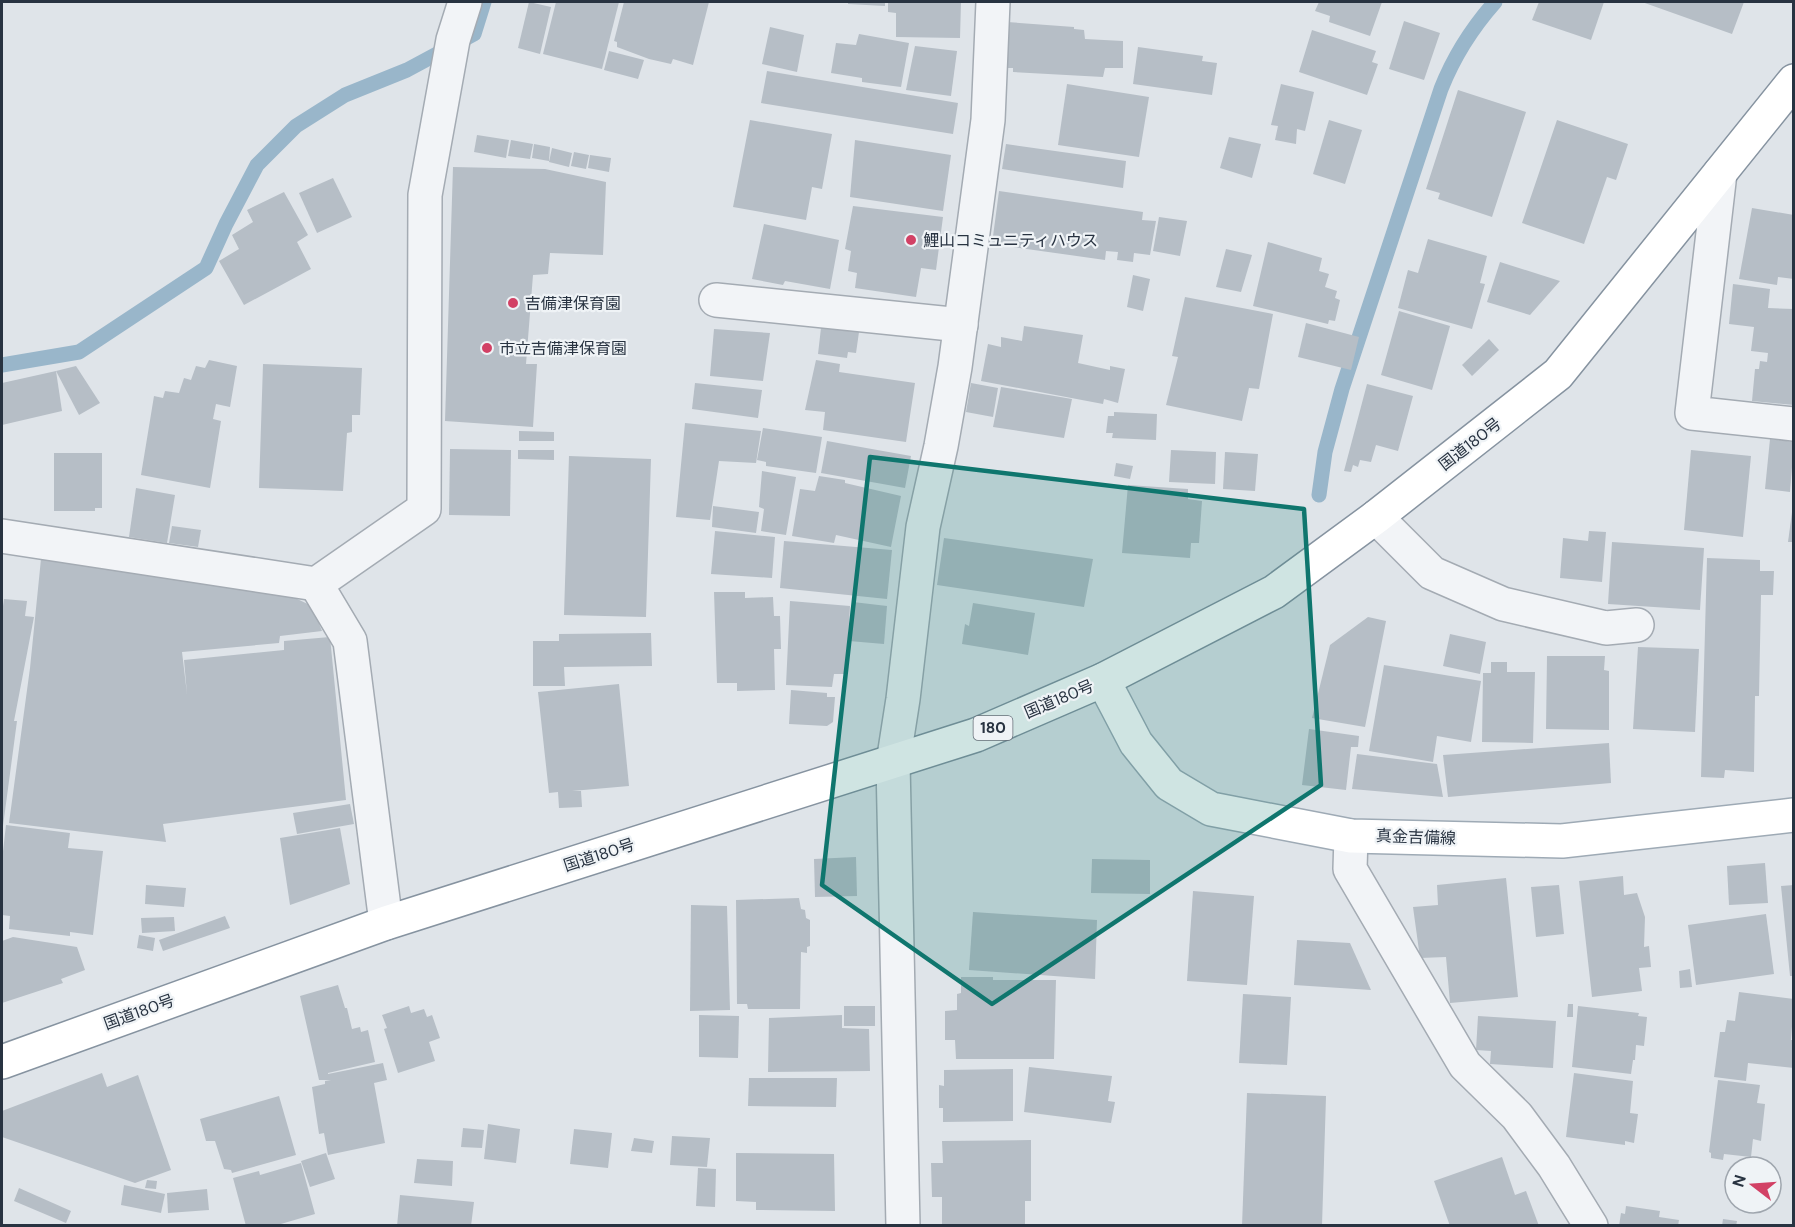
<svg xmlns="http://www.w3.org/2000/svg" width="1795" height="1227" font-family="'DM Sans','Noto Sans JP',sans-serif">
<style>
.lines{fill:none;stroke-linecap:round;stroke-linejoin:round}
.stream{stroke:#99b6ca;stroke-width:15}
.building{fill:#b6bec6}
.minor-casing{stroke:#a4abb3;stroke-width:36}
.major-casing{stroke:#9eaab5;stroke-width:36}
.highway-casing{stroke:#8693a0;stroke-width:36}
.minor{stroke:#f2f4f7;stroke-width:33}
.major{stroke:#fff;stroke-width:33}
.highway{stroke:#fff;stroke-width:33}
.marked{fill:#0f766e;fill-opacity:0.2;stroke:#0f766e;stroke-width:4.5;stroke-linejoin:round}
.poi-dot{fill:#d24165;stroke:#eff3f6;stroke-width:2}
.labels{text-anchor:middle;dominant-baseline:central;stroke-width:4.5;stroke-linejoin:round;paint-order:stroke}
.shield{fill:#eff3f6;stroke:#646d77;stroke-width:1.5}
.shield-label{font-size:15px;font-weight:bold;fill:#283341}
.poi-label{font-size:16px;fill:#283341;stroke:#eff3f6;text-anchor:start}
.street-label{font-size:16px;fill:#283341;stroke:#eff3f6}
</style>
<rect width="100%" height="100%" fill="#dfe4e9"/>
<g class="lines">
<g class="stream">
<path d="M2 365 79 352 206 268 226 224 257 165 296 126 345 95 407 70 474 34 484 2"/>
<path d="M1319 495 1325 452 1342 389 1441 89C1454 56 1472 28 1495 2"/>
</g>
</g>
<g class="building">
<path d="M529 2 551 7 540 54 518 48Z"/>
<path d="M556 2H619L602 69 543 54Z"/>
<path d="M624 2H709L693 65 673 59 671 64 649 59 617 47V42L614 41Z"/>
<path d="M848 2H885V6L848 4Z"/>
<path d="M888 2H961L960 38 896 37V13L888 12Z"/>
<path d="M1319 2H1382L1370 36 1329 22 1330 16 1315 11Z"/>
<path d="M1539 2H1604L1591 40 1532 20Z"/>
<path d="M1642 2H1744L1732 34Z"/>
<path d="M1404 21 1440 33 1424 80 1389 69Z"/>
<path d="M1007 22 1074 27V29L1084 30 1085 39 1123 41V68H1105L1103 77 1013 72V68H1004Z"/>
<path d="M770 27 804 35 797 72 762 64Z"/>
<path d="M1312 30 1376 51 1372 62 1378 64 1367 95 1299 72Z"/>
<path d="M859 34 909 43 901 87 862 82V78L831 73 836 43 856 45Z"/>
<path d="M915 46 957 51 951 96 906 90Z"/>
<path d="M1138 47 1203 56 1202 61 1217 63 1212 95 1133 84Z"/>
<path d="M609 51 644 60 638 79 604 70Z"/>
<path d="M767 71 958 103 953 134 761 103Z"/>
<path d="M1067 84 1149 97 1139 157 1058 145Z"/>
<path d="M1281 84 1314 92 1305 131 1297 129 1296 144 1275 140 1278 126 1271 125Z"/>
<path d="M1458 90 1526 112 1492 217 1438 199 1440 193 1426 189Z"/>
<path d="M750 120 832 134 822 189 812 187 806 220 733 207Z"/>
<path d="M1329 120 1362 130 1345 184 1313 174Z"/>
<path d="M1557 120 1628 144 1616 180 1607 177 1584 244 1522 223Z"/>
<path d="M477 135 509 140 506 158 474 152Z"/>
<path d="M1229 137 1261 144 1252 178 1220 168Z"/>
<path d="M511 140 533 144 530 159 508 156Z"/>
<path d="M855 140 951 155 943 211 850 197Z"/>
<path d="M534 144 550 147 549 161 532 158Z"/>
<path d="M1006 144 1126 161 1123 188 1002 169Z"/>
<path d="M552 148 572 153 569 167 549 162Z"/>
<path d="M574 152 589 155 586 169 571 166Z"/>
<path d="M590 155 611 158 609 172 588 168Z"/>
<path d="M453 167 545 169 606 182 603 255 550 253 548 274 533 275 526 364H537L533 427 445 421Z"/>
<path d="M333 178 352 217 317 233 299 193Z"/>
<path d="M999 191 1143 212 1142 220 1156 221 1150 255 1134 253 1133 262 1117 260 1118 252 1106 251 1105 260 992 244Z"/>
<path d="M284 192 308 235 297 242 311 269 244 305 219 261 239 249 232 235 253 222 247 210Z"/>
<path d="M853 206 943 217 936 270 921 268 916 297 855 288 857 273 848 271 851 251 845 249Z"/>
<path d="M1752 208 1794 215V279L1778 277 1777 285 1739 279Z"/>
<path d="M1159 217 1187 221 1180 256 1153 251Z"/>
<path d="M764 224 839 240 830 289 785 281 783 285 752 279Z"/>
<path d="M1428 239 1487 256 1480 283 1485 284 1472 329 1398 308 1408 270 1418 273Z"/>
<path d="M1268 242 1322 258 1319 271 1329 274 1325 287 1337 291 1335 298 1340 300 1335 321 1329 320 1328 324 1253 306Z"/>
<path d="M1226 249 1252 255 1241 292 1216 287Z"/>
<path d="M1500 262 1560 281 1530 315 1487 302Z"/>
<path d="M1133 275 1150 279 1143 311 1127 307Z"/>
<path d="M1733 284 1770 289 1768 308 1794 309V405L1752 401 1755 369H1759L1760 361 1767 362 1768 353 1751 351 1754 327 1729 324Z"/>
<path d="M1185 297 1273 314 1259 389 1249 388 1242 421 1166 405 1178 357 1172 356Z"/>
<path d="M1399 311 1450 326 1432 390 1381 375Z"/>
<path d="M1306 323 1359 337 1351 370 1298 357Z"/>
<path d="M1024 326 1083 335 1078 363 1110 370V366L1125 369 1118 403 1104 399 1103 404 981 381 988 344 1001 347V337L1022 341Z"/>
<path d="M821 328 859 332 856 353 848 352 847 358 818 354Z"/>
<path d="M714 329 770 333 763 381 710 376Z"/>
<path d="M1489 339 1499 350 1472 376 1462 365Z"/>
<path d="M209 360 237 366 230 407 216 404 213 419 221 421 210 488 141 475 154 396 163 398 165 391 179 393 184 378 191 380 196 366 205 368Z"/>
<path d="M816 360 840 364 839 372 915 383 906 442 823 430 825 412 805 410Z"/>
<path d="M263 364 362 368 360 415H352V432L347 433 343 491 259 488Z"/>
<path d="M76 366 100 403 79 415 56 371Z"/>
<path d="M56 371 62 411 2 425V383Z"/>
<path d="M695 383 762 390 758 418 692 409Z"/>
<path d="M971 383 998 388 993 417 966 412Z"/>
<path d="M1367 384 1413 396 1398 451 1376 445 1371 462 1360 460 1358 467 1353 465 1351 472 1344 471Z"/>
<path d="M1001 387 1072 399 1064 438 993 427Z"/>
<path d="M1114 412 1157 414 1156 440 1112 438 1113 433H1106L1108 416H1114Z"/>
<path d="M685 423 761 431 756 463 719 461 710 520 676 517Z"/>
<path d="M763 428 822 437 816 473 766 466V462L757 460Z"/>
<path d="M519 431 554 432V441H519Z"/>
<path d="M1770 439 1794 442 1790 492 1765 489Z"/>
<path d="M827 441 911 456 905 488 821 473Z"/>
<path d="M450 449 511 450 510 516 449 515Z"/>
<path d="M518 450H554V460L518 459Z"/>
<path d="M1171 450 1216 452 1215 484 1169 482Z"/>
<path d="M1691 450 1751 456 1743 537 1684 530Z"/>
<path d="M1225 452 1258 454 1255 491 1223 489Z"/>
<path d="M54 453H102V508H95V511H54Z"/>
<path d="M569 456 651 459 646 617 564 615Z"/>
<path d="M1116 463 1133 466 1130 479 1114 476Z"/>
<path d="M762 471 796 477 786 535 761 531 764 509 759 507Z"/>
<path d="M819 476 845 480V483L901 496 891 547 836 535 834 543 792 536 800 489 815 491Z"/>
<path d="M1128 485 1188 489V499L1202 501 1199 543H1191L1190 558 1122 553Z"/>
<path d="M136 488 175 495 167 543 129 537Z"/>
<path d="M713 506 759 512 756 533 712 527Z"/>
<path d="M1792 512H1794V542H1788Z"/>
<path d="M172 526 201 530 198 547 169 543Z"/>
<path d="M715 531 775 537 772 578 711 574Z"/>
<path d="M1589 531 1606 532 1602 582 1560 578 1563 538 1588 541Z"/>
<path d="M944 538 1093 559 1084 607 937 585Z"/>
<path d="M784 541 892 550 887 599 780 588Z"/>
<path d="M1612 542 1704 548 1700 610 1608 604Z"/>
<path d="M1707 558 1760 560V571H1774L1773 595H1761L1759 696H1755L1754 772 1725 770 1724 778 1701 777Z"/>
<path d="M41 559 276 589 312 606 322 631 280 636 279 643 182 652 187 694 184 660 284 650V641L330 637 346 800 163 824 166 842 9 823 30 668Z"/>
<path d="M714 592H745V598L773 597 774 616H780L781 649H774L775 690 737 691V683H717Z"/>
<path d="M4 599 27 601 25 616 34 617 14 721H17L3 826 2 613Z"/>
<path d="M790 601 850 606 846 674H834L832 687 786 685Z"/>
<path d="M853 602 887 606 884 644 849 641Z"/>
<path d="M973 603 1035 613 1028 655 962 644 965 624 969 626Z"/>
<path d="M1368 617 1386 621 1365 727 1312 718 1330 645Z"/>
<path d="M651 633 652 666 564 667 565 686H533V641H559V634Z"/>
<path d="M1450 634 1486 642 1480 674 1443 666Z"/>
<path d="M1638 647 1699 649 1695 732 1633 729Z"/>
<path d="M1547 656H1605L1604 670 1609 671V730L1546 729Z"/>
<path d="M1491 662H1507V672H1535L1533 743 1482 742 1483 673H1491Z"/>
<path d="M1384 665 1481 681 1471 742 1437 736 1433 762 1369 751Z"/>
<path d="M619 684 629 786 572 791H581L582 807 559 808 558 792 549 793 538 692Z"/>
<path d="M791 690 827 693V697H835L833 722 827 726 789 724Z"/>
<path d="M1309 729 1359 736 1358 747H1351L1346 790 1302 785Z"/>
<path d="M1609 743 1611 783 1448 797 1443 755Z"/>
<path d="M1357 754 1437 764 1443 797 1352 789Z"/>
<path d="M350 804 354 824 297 834 293 813Z"/>
<path d="M6 825 70 833 68 848 103 851 93 935 70 932V936L9 929 10 916 2 915V860Z"/>
<path d="M340 828 350 884 290 905 280 838Z"/>
<path d="M856 857 857 896 815 897 814 859Z"/>
<path d="M1092 859 1150 860V894L1091 893Z"/>
<path d="M1765 863 1768 903 1729 905 1727 866Z"/>
<path d="M1623 876 1624 895 1637 893 1645 917 1644 947 1649 946 1651 967 1639 968 1642 991 1592 997 1579 881Z"/>
<path d="M1506 878 1518 997 1450 1003 1446 957 1420 958 1413 907 1438 905 1437 885Z"/>
<path d="M146 885 186 888 184 907 145 904Z"/>
<path d="M1559 885 1564 934 1536 937 1531 887Z"/>
<path d="M1794 885V976H1790L1781 886Z"/>
<path d="M1193 891 1254 896 1247 985 1187 981Z"/>
<path d="M799 898 801 909 805 910 806 918 810 920V946L807 947V953L801 952 800 1009H748L747 1004H737L736 900Z"/>
<path d="M691 905 727 906 730 1010 690 1011Z"/>
<path d="M973 912 1097 920 1095 979 969 970Z"/>
<path d="M1766 914 1774 974 1696 985 1688 925Z"/>
<path d="M225 916 230 928 163 951 159 940Z"/>
<path d="M174 917 175 931 142 933 141 918Z"/>
<path d="M139 935 155 938 153 951 137 948Z"/>
<path d="M13 937 77 947 85 970 61 979 63 983 2 1003V941Z"/>
<path d="M1297 940 1350 943 1371 990 1294 985Z"/>
<path d="M1690 969 1692 987 1680 988 1679 971Z"/>
<path d="M961 977H993V980H1056L1054 1059H956L955 1040H945V1011L957 1010V994L961 993Z"/>
<path d="M338 985 345 1008H347L352 1029 360 1027 361 1032 368 1030 375 1062 328 1073V1074L383 1063 387 1080 374 1083 385 1143 328 1155 324 1133 319 1134 312 1087 325 1084V1081L331 1080H319L300 996Z"/>
<path d="M1739 992 1794 999 1791 1040H1794V1068L1748 1063 1746 1081 1714 1077 1720 1032H1725L1727 1020 1735 1021Z"/>
<path d="M1243 994 1291 997 1287 1065 1239 1063Z"/>
<path d="M1568 1004H1573V1017H1567Z"/>
<path d="M409 1006 411 1013 424 1009 427 1017 432 1015 440 1038 429 1042 435 1061 398 1073 384 1029 387 1028 382 1015Z"/>
<rect x="844" y="1006" width="31" height="20"/>
<path d="M1578 1006 1639 1013 1638 1016 1647 1017 1644 1046 1636 1045 1635 1060H1633L1631 1074 1572 1067Z"/>
<path d="M699 1015 739 1016 738 1058 699 1057Z"/>
<path d="M842 1015V1028L869 1029 870 1071 768 1072 769 1018Z"/>
<path d="M1478 1016 1556 1021 1553 1068 1490 1064 1491 1051 1476 1050Z"/>
<path d="M1029 1067 1112 1076 1108 1101 1115 1102 1111 1123 1024 1112Z"/>
<path d="M1013 1069V1121L943 1122V1108H939V1085L944 1086V1070Z"/>
<path d="M102 1073 107 1087 138 1075 171 1170 135 1183 2 1137V1111Z"/>
<path d="M1574 1073 1633 1081 1630 1113 1638 1114 1634 1143 1625 1141V1145L1566 1137Z"/>
<path d="M749 1078H837L836 1107 748 1106Z"/>
<path d="M1718 1080 1760 1085 1757 1103 1765 1104 1761 1141 1753 1139 1751 1157 1724 1154 1723 1160 1711 1158V1153L1709 1152Z"/>
<path d="M1247 1093 1326 1096 1322 1226H1242Z"/>
<path d="M279 1096 296 1155 232 1173 231 1170 224 1169 215 1141H206L200 1119Z"/>
<path d="M488 1124 520 1129 516 1163 484 1159Z"/>
<path d="M463 1128 484 1130 482 1148 461 1147Z"/>
<path d="M574 1129 612 1133 608 1168 570 1164Z"/>
<path d="M672 1136 710 1138 707 1167 670 1165Z"/>
<path d="M634 1138 654 1141 652 1153 631 1151Z"/>
<path d="M1031 1140V1201H1025V1226H942V1197H932L931 1163H943L942 1141Z"/>
<path d="M326 1153 335 1179 310 1187 301 1161Z"/>
<path d="M736 1153 834 1154 835 1211 756 1210V1202L736 1201Z"/>
<path d="M1502 1157 1515 1195 1526 1191 1539 1226H1450L1434 1181Z"/>
<path d="M417 1159 453 1161 452 1186 414 1183Z"/>
<path d="M301 1163 315 1214 274 1226H246L233 1178 259 1171 260 1175Z"/>
<path d="M698 1168 716 1169 715 1207 696 1206Z"/>
<path d="M147 1180 157 1181 156 1189 145 1188Z"/>
<path d="M124 1185 165 1194 161 1213 121 1205Z"/>
<path d="M19 1188 71 1211 66 1223 14 1201Z"/>
<path d="M207 1189 209 1210 168 1213 167 1193Z"/>
<path d="M400 1195 474 1202 471 1226H397Z"/>
<path d="M1626 1206 1660 1211 1659 1217 1679 1220 1678 1226H1619L1621 1213 1625 1214Z"/>
<path d="M1723 1219 1737 1221 1736 1226H1722Z"/>
</g>
<g class="lines">
<defs>
<g id="minor">
<path d="M1720 173 1692 413 1794 424"/>
<path d="M716 300 961 325"/>
<path d="M1376 517 1432 573 1503 604 1606 628 1637 625"/>
<path d="M2 536 316 584 424 509 425 195 453 40 465 2"/>
<path d="M316 584 350 641 386 923"/>
<path d="M1351 836 1350 869 1465 1065 1517 1116 1554 1166 1591 1226"/>
<path d="M903 1226 893 763 903 699 923 527 941 446 955 367 988 120 993 2"/>
</g>
<path id="major" d="M1103 680 1136 743 1169 784 1211 809 1351 836 1562 841 1794 815"/>
<path id="highway" d="M2 1062 386 923 976 735 1103 680 1274 592 1376 517 1558 374 1794 81"/>
</defs>
<use href="#minor" class="minor-casing"/>
<use href="#major" class="major-casing"/>
<use href="#highway" class="highway-casing"/>
<use href="#minor" class="minor"/>
<use href="#major" class="major"/>
<use href="#highway" class="highway"/>
</g>
<path class="marked" d="M870 457 1304 509 1321 785 992 1004 822 885Z"/>
<g class="poi-dot">
<circle cx="911" cy="240" r="6"/>
<circle cx="513" cy="303" r="6"/>
<circle cx="487" cy="348" r="6"/>
</g>
<g class="labels">
<rect class="shield" x="973.5" y="716" width="39" height="24" rx="4.5"/>
<g class="shield-label">
<text x="993" y="728">180</text>
</g>
<g class="poi-label">
<text x="923" y="240">鯉山コミュニティハウス</text>
<text x="525" y="303">吉備津保育園</text>
<text x="499" y="348">市立吉備津保育園</text>
</g>
<g class="street-label">
<text transform="translate(1470 444) rotate(-38)">国道180号</text>
<text transform="translate(1059 699) rotate(-23)">国道180号</text>
<text transform="translate(1416 837) rotate(2)">真金吉備線</text>
<text transform="translate(599 855) rotate(-18)">国道180号</text>
<text transform="translate(139 1012) rotate(-20)">国道180号</text>
</g>
</g>
<rect width="1795" height="1227" fill="none" stroke="#283341" stroke-width="6"/>
<g transform="translate(1753 1185) rotate(287)"><circle r="28" fill="#eff3f6" stroke="#9fa6ae" stroke-width="1.5"/>
<path d="M0-4.5L10 22L0 15L-10 22Z" fill="#d24165"/>
<text y="-9" font-size="16" font-weight="bold" text-anchor="middle" fill="#283341">N</text>
</g>
</svg>
